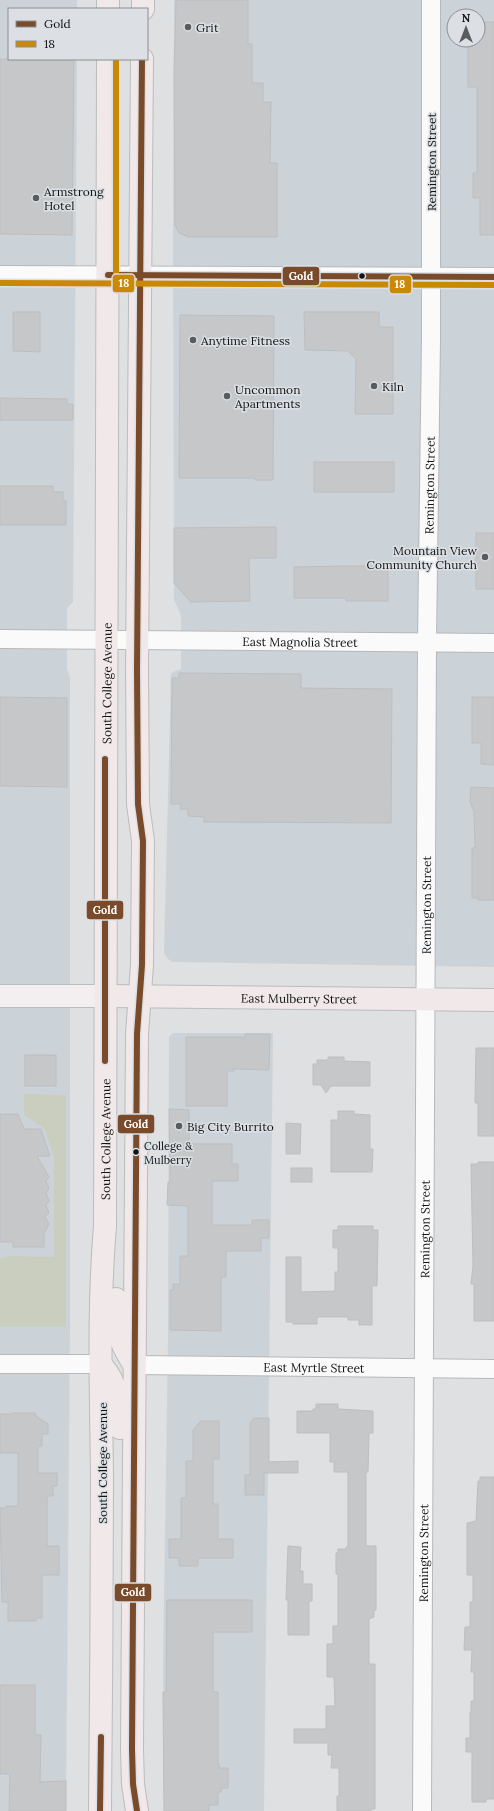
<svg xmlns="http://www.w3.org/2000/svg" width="494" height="1811" font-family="Lora,serif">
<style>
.built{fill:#ccd3d8;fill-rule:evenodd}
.green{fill:#c9cebe}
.building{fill:#c5c7c8;stroke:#bcbec0}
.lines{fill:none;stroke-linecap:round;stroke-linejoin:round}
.street-casing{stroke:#b6b8ba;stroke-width:20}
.primary-casing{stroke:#babcbd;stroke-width:24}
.highway-casing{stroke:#babcbd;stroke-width:24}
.street{stroke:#fafafb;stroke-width:18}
.primary{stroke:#f3eff0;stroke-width:22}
.highway{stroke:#f0e8e9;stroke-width:22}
.bus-1-casing{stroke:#dce0e4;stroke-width:9}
.bus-2-casing{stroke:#dce0e4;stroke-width:9}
.bus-1{stroke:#7a4b2a;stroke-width:6}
.bus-2{stroke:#c98904;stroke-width:6}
.poi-dot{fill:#595b5c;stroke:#dce0e4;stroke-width:1.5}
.bus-dot{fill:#111314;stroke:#dce0e4;stroke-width:1.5}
.labels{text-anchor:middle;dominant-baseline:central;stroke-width:3;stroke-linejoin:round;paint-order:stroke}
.bus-label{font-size:11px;fill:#111314;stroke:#dce0e4;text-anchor:start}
.poi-label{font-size:12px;fill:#111314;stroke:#dce0e4;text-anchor:start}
.street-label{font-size:12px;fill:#111314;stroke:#dce0e4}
.line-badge{stroke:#dce0e4;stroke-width:1.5}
.badge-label{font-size:11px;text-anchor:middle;font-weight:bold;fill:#fff}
</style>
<rect width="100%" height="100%" fill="#dee0e2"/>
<g class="built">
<path d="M0 0H77V9H9V59H77L73 602 67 608V669L70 677V1330L66 1811H0Z"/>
<path d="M174 0H494V967L173 962 168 959 164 953 171 673 181 669V616L174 599 173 252ZM454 16H478V40H454Z"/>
<path d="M173 1033H273L264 1811H164L163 1665 168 1339 169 1037Z"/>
</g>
<path class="green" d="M24 1094 66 1095V1327H0V1259L8 1256 54 1257V1157L45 1129 24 1115Z"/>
<g class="building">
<path d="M176 0H248V44H252V83H263V102H271L270 163H277V237H188L179 233 175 225 174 75Z"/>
<path d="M478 22H494V235H480V198H473V173H477V87H468V40H478Z"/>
<path d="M0 59H74L72 235 0 234Z"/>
<path d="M13 312H40V352L13 351Z"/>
<path d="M304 312H379V327H393V414H355L356 359 348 351 305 350Z"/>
<path d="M180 315 274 316 273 480H255V478H179Z"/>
<path d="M0 398 67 399V404H73V420H0Z"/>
<rect x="314" y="462" width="80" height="30"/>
<path d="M0 486H53V492H63V501H66V525H0Z"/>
<path d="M276 527V558H249L250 601 191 602 174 583V528Z"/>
<rect x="476" y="533" width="18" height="56"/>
<path d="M346 566H388V601H346V598H294V567Z"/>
<path d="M179 673 301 674V688L392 689 391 823 204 822V817L188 816V809H180L181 804H171L172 678H179Z"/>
<path d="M0 697 67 698V787L0 786Z"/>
<path d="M472 697H494V765L481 764V743H472Z"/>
<path d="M471 787 494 788V900H478V898H472V848H475L474 812 470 801Z"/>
<path d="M245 1034H270L269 1070 234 1069V1071H227V1106H186V1037H245Z"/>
<path d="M476 1048H494V1136H478V1103H475Z"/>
<rect x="25" y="1055" width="31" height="31"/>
<path d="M328 1057H344V1061L370 1062V1086H331L326 1093 321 1085H313V1064H317V1060H328Z"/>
<path d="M169 1109 189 1110V1144H232V1164H238V1181H212V1225H252V1220H269V1238H261V1251H226V1277H221V1331L170 1330V1290H173V1284H180V1256H188V1206L167 1205 168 1182H170Z"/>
<path d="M338 1111H354V1114L370 1115V1149H373L372 1172H331V1120H338Z"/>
<path d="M0 1114H18L24 1129H41L50 1156H37L49 1177 46 1181 49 1188 46 1193 49 1201 46 1205 49 1213 45 1217 49 1224 44 1234V1247H13V1242H0Z"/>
<path d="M286 1123 301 1124 300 1154H286Z"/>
<path d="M478 1162H494V1321H474V1284H471L473 1266 471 1164H478Z"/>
<rect x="291" y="1168" width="21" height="14"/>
<path d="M338 1226H373V1230H378L377 1286H372V1325H359V1320H348V1317H317V1324H293V1322H286V1257H301V1292L335 1291V1272H338V1248H333V1230H338Z"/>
<path d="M316 1404H338V1409L373 1411V1433H369L368 1472H366V1546H376V1610H374V1617L369 1619V1664H375V1809H371V1811H337V1796H339V1768H331L332 1755H328V1743H294V1729H326V1706H335L334 1677H327V1644H333V1626H338V1574H336V1553H338V1549H346V1547H348V1472H334V1462H330V1433H297V1411H313V1409H316Z"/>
<path d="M12 1413H35L36 1416 48 1424V1434H42V1446H38V1473H57V1486H53V1496H47V1546H59V1575H42V1618H36V1621H8V1602H2L0 1508H6V1506H18V1453H0V1414H12Z"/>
<path d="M254 1418H269V1462L298 1461V1473H264V1495H245V1475H250V1423Z"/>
<path d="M201 1421H219V1459H213V1504H218V1539H233V1558H198V1566H179V1558H169V1539H181V1498H186V1461H193V1430Z"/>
<path d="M480 1477H494V1799H486V1802H472V1752H466V1738H470V1712H471V1701H474V1672H471L472 1650H464L465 1627H470V1602H473V1575H467V1523L476 1521 478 1481H480Z"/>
<path d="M288 1546 301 1547 300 1571H303V1584H312V1601H309V1635H288V1600H286Z"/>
<path d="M167 1600H252V1632H213V1692H218V1764H219V1768H228V1788H221V1792H218V1805H209V1811H164L163 1692H166Z"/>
<path d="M0 1685H35V1735H41L40 1782 66 1781V1811H9L10 1774H0Z"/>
</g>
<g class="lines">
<defs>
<g id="street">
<path d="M0 275 494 277"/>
<path id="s1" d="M0 639 494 643"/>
<path d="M0 1364H101"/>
<path id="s2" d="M134 1365 494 1369"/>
<path id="s3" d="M422 1811 427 642 431 339V0"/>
</g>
<path id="primary" d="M0 996H105"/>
<g id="highway">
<path d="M108 9V0"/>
<path d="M143 9V0"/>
<path id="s4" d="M105 996 494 1000"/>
<path d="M116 1299C116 1328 117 1338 133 1363"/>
<path d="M103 1367C118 1385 120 1405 120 1428"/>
<path id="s5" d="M100 1811C101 1699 102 1588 102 1476 101 1393 98 1309 105 1226L108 59"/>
<path d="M137 1811 133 1784 132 1749 137 1034 142 965 143 841 138 804 137 670 142 59"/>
</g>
</defs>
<use href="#street" class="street-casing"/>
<use href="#primary" class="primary-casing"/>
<use href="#highway" class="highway-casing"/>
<use href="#street" class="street"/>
<use href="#primary" class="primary"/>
<use href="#highway" class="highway"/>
<defs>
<g id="bus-1">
<path d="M108 275 494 277"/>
<path d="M105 759V1061"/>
<path d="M100 1811 101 1737"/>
<path d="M137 1811 133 1784 132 1749 137 1034 142 965 143 841 138 804 137 670 142 59"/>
</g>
<g id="bus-2">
<path d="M116 59V275"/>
<path d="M0 283 494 285"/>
</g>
</defs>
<use href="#bus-1" class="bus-1-casing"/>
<use href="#bus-2" class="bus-2-casing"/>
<use href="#bus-1" class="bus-1"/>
<use href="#bus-2" class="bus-2"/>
</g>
<g class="poi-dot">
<circle cx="188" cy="27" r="4"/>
<circle cx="36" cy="198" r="4"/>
<circle cx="193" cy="340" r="4"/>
<circle cx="374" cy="386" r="4"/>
<circle cx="227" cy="396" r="4"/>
<circle cx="485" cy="557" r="4"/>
<circle cx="179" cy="1126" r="4"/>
</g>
<g class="bus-dot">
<circle cx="362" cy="276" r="3.5"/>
<circle cx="136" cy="1152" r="3.5"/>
</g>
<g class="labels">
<g class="bus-label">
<text x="144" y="1146">College &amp;<tspan x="144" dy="14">Mulberry</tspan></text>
</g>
<g class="poi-label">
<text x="196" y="27">Grit</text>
<text x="44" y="191">Armstrong<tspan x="44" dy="14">Hotel</tspan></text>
<text x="201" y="340">Anytime Fitness</text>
<text x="382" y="386">Kiln</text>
<text x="235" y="389">Uncommon<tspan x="235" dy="14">Apartments</tspan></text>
<text x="477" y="550" text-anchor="end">Mountain View<tspan x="477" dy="14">Community Church</tspan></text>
<text x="187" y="1126">Big City Burrito</text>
</g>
<g class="street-label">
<text transform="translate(431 162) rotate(-90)">Remington Street</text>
<text stroke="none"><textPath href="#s3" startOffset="1326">Remington Street</textPath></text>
<text stroke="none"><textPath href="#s1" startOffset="300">East Magnolia Street</textPath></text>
<text stroke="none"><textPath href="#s5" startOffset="1128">South College Avenue</textPath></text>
<text stroke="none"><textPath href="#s3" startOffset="906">Remington Street</textPath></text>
<text stroke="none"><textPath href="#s4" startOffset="194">East Mulberry Street</textPath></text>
<text stroke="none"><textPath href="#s5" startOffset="672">South College Avenue</textPath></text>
<text stroke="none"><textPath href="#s3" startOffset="582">Remington Street</textPath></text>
<text stroke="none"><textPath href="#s2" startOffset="180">East Myrtle Street</textPath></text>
<text transform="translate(102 1463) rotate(-90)">South College Avenue</text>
<text stroke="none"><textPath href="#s3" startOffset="258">Remington Street</textPath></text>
</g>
</g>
<g class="line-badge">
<rect x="282" y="266" width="38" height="20" rx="4" fill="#7a4b2a"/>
<rect x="112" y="274" width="23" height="19" rx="4" fill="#c98904"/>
<rect x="389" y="275" width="23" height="19" rx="4" fill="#c98904"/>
<rect x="86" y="900" width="38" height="20" rx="4" fill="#7a4b2a"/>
<rect x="117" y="1114" width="38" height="20" rx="4" fill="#7a4b2a"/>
<rect x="114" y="1583" width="38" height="19" rx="4" fill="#7a4b2a"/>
</g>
<g class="badge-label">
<text x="301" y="280">Gold</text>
<text x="124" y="287">18</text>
<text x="400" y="288">18</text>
<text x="105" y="914">Gold</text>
<text x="136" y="1128">Gold</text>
<text x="133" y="1596">Gold</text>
</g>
<rect x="8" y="8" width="140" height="52" fill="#dce0e4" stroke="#8b8e91"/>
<rect x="16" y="21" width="20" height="6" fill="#7a4b2a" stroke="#8b8e91"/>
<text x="44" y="28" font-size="12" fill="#111314">Gold</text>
<rect x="16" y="41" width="20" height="6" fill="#c98904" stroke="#8b8e91"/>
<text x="44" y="48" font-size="12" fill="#111314">18</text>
<g transform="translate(466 28)"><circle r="19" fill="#dce0e4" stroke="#8b8e91"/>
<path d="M0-3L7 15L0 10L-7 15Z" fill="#595b5c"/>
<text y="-6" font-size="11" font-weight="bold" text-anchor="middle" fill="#111314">N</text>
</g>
</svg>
